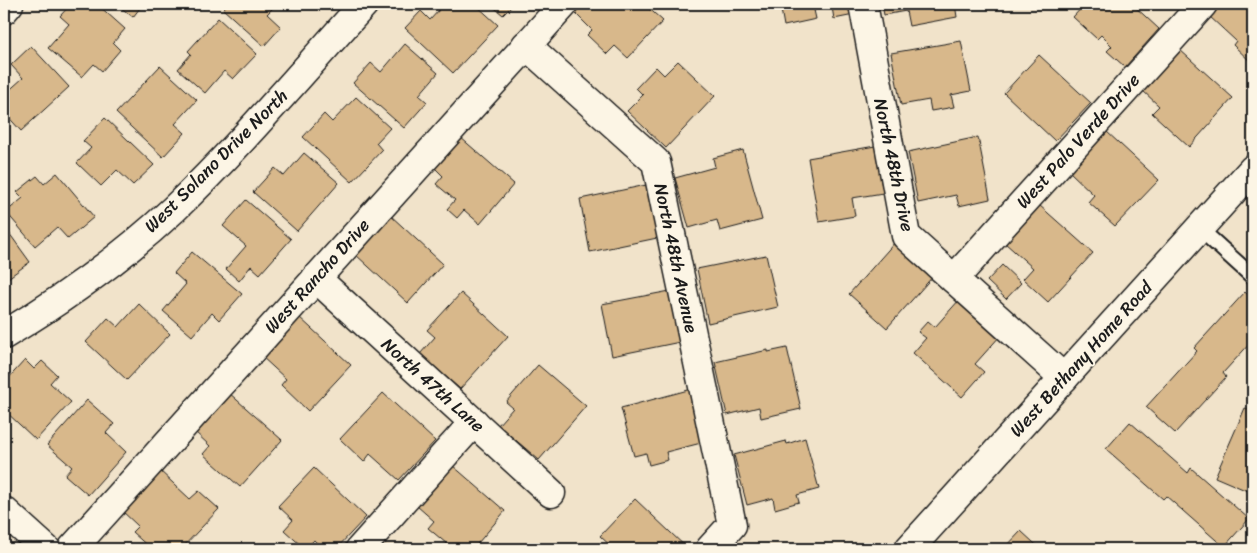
<svg xmlns="http://www.w3.org/2000/svg" width="1257" height="553" font-family="Sriracha,sans-serif">
<style>
.building{fill:#d8b88b;stroke:#1c1c1c}
.lines{fill:none;stroke-linecap:round;stroke-linejoin:round}
.service-casing{stroke:#1c1c1c;stroke-width:18}
.minor-casing{stroke:#1c1c1c;stroke-width:31}
.tertiary-casing{stroke:#1c1c1c;stroke-width:31}
.secondary-casing{stroke:#1c1c1c;stroke-width:31}
.service{stroke:#fcf5e5;stroke-width:14}
.minor{stroke:#fcf5e5;stroke-width:28}
.tertiary{stroke:#fcf5e5;stroke-width:28}
.secondary{stroke:#fcf5e5;stroke-width:28}
.labels{text-anchor:middle;dominant-baseline:central;stroke-width:4;stroke-linejoin:round;paint-order:stroke}
.street-label{font-size:18px;fill:#1c1c1c;stroke:#fcf5e5}
</style>
<rect width="100%" height="100%" fill="#f1e3ca"/>
<filter id="ink" filterUnits="userSpaceOnUse"><feTurbulence type="fractalNoise" baseFrequency=".02" numOctaves="2"/><feDisplacementMap in="SourceGraphic" scale="10" xChannelSelector="R" yChannelSelector="G"/><feConvolveMatrix kernelMatrix="1 2 1 2 8 2 1 2 1" color-interpolation-filters="sRGB"/></filter>
<g filter="url(#ink)">
<g class="building">
<path d="M71 4H97L125 29 113 43 120 50 102 71 94 64 82 77 48 48 69 24 60 16Z"/>
<path d="M116 4H143L133 17Z"/>
<path d="M228 4H277L267 14 281 27 264 46 223 9Z"/>
<path d="M433 4H475L498 25 453 73 405 28 421 11 430 20 439 10Z"/>
<path d="M490 4H514L503 15Z"/>
<path d="M582 4H644L663 21 628 58 615 46 607 54 587 35 592 30 574 12Z"/>
<path d="M780 4H852L854 15 834 19 832 7 814 10 816 19 784 26Z"/>
<path d="M882 4H955L957 17 909 26 906 11 884 15Z"/>
<path d="M1085 4H1132L1159 29 1125 67 1107 51 1112 46 1101 35 1097 39 1073 17Z"/>
<path d="M1221 4H1253V64L1233 45 1236 41 1209 16Z"/>
<path d="M218 18 257 54 233 79 224 71 205 93 178 69 191 54 188 51Z"/>
<path d="M961 41 971 91 951 95 954 107 931 111 929 100 901 105 891 53Z"/>
<path d="M405 44 438 73 419 95 427 102 404 128 353 83 371 63 381 72Z"/>
<path d="M31 46 69 87 21 131 4 112V95L23 78 11 65Z"/>
<path d="M1179 49 1233 98 1189 147 1152 113 1159 106 1142 90Z"/>
<path d="M1039 55 1091 103 1055 141 1004 93Z"/>
<path d="M678 61 715 96 666 148 627 111 643 95 636 88 656 67 664 75Z"/>
<path d="M160 66 197 100 175 124 185 133 163 157 116 113Z"/>
<path d="M356 97 390 128 376 143 382 150 352 182 303 137 324 114 332 122Z"/>
<path d="M105 118 154 165 133 185 117 170 101 186 77 163 91 148 83 141Z"/>
<path d="M1106 131 1159 180 1115 226 1088 202 1094 195 1069 171Z"/>
<path d="M460 137 514 184 480 224 464 210 457 218 447 209 455 200 436 184 443 176 434 167Z"/>
<path d="M978 137 990 199 959 206 956 195 918 203 908 152Z"/>
<path d="M875 146 883 193 852 198 855 216 819 222 808 158Z"/>
<path d="M743 150 762 220 720 231 717 220 689 228 675 178 715 167 713 158Z"/>
<path d="M304 153 339 183 297 231 253 192 275 168 284 176Z"/>
<path d="M57 173 94 217 68 239 57 227 35 246 6 212 23 198 17 192 37 176 44 184Z"/>
<path d="M651 184 662 237 590 252 580 199Z"/>
<path d="M246 200 291 239 260 274 251 266 239 281 226 269 246 246 223 226Z"/>
<path d="M1039 205 1093 253 1048 302 1023 279 1033 268 1005 243Z"/>
<path d="M390 215 443 264 408 303 355 254Z"/>
<path d="M4 226 30 262 8 278 4 273Z"/>
<path d="M896 241 935 274 887 328 849 294Z"/>
<path d="M192 252 242 294 219 320 212 313 192 336 163 311 186 284 174 273Z"/>
<path d="M766 255 778 307 708 323 697 269Z"/>
<path d="M1002 265 1021 283 1006 299 987 281Z"/>
<path d="M670 291 680 342 612 356 602 304Z"/>
<path d="M1245 292 1253 300V340L1223 373 1226 377 1175 433 1146 407 1197 351 1194 348Z"/>
<path d="M461 293 508 336 460 389 420 354 435 337 427 330Z"/>
<path d="M960 299 1001 335 975 364 984 372 962 397 913 353 926 338 918 332 928 321 935 327Z"/>
<path d="M139 304 170 334 127 380 86 342 108 318 118 327Z"/>
<path d="M298 316 351 365 308 411 281 385 286 379 261 356Z"/>
<path d="M787 348 801 409 761 418 759 407 727 415 715 362 768 350V352Z"/>
<path d="M25 360 34 369 42 361 57 375 50 383 71 402 36 440 4 410V383Z"/>
<path d="M538 365 586 406 539 460 498 425 513 408 506 402Z"/>
<path d="M692 389 705 442 666 452 668 460 649 465 646 453 634 456 621 408Z"/>
<path d="M228 392 282 440 240 487 203 454 210 446 194 431Z"/>
<path d="M383 393 435 441 399 480 370 454 364 462 340 439Z"/>
<path d="M1253 396V484L1250 492 1215 477 1245 408 1248 409Z"/>
<path d="M87 400 114 424 106 433 126 452 88 495 65 475 72 467 47 445Z"/>
<path d="M1130 422 1188 473 1191 468 1249 519 1224 547 1166 496 1163 499 1106 449Z"/>
<path d="M805 438 819 489 797 495 799 502 775 509 773 498 747 505 734 455 786 441 787 444Z"/>
<path d="M452 465 505 511 473 549H453L428 528 434 521 417 506Z"/>
<path d="M314 468 366 517 336 549H323L314 540 305 549 284 530 293 520 278 506Z"/>
<path d="M158 469 190 499 199 491 219 509 181 549H151L132 532 138 526 121 510Z"/>
<path d="M635 499 688 549H614L600 536Z"/>
<path d="M1021 531 1034 543 1041 549H1004Z"/>
</g>
<g class="lines">
<defs>
<path id="service" d="M1200 229 1253 277"/>
<g id="minor">
<path d="M863 4 906 236 1064 378"/>
<path d="M4 10 9 4"/>
<path d="M526 45 656 162 732 525 710 549"/>
<path d="M316 278 551 493"/>
<path d="M954 279 1203 4"/>
<path d="M4 335C62 300 124 256 174 209 241 145 301 73 364 4"/>
<path d="M72 549 564 4"/>
<path d="M360 549 474 422"/>
</g>
<path id="tertiary" d="M4 511 46 549"/>
<path id="secondary" d="M909 549 1253 169"/>
</defs>
<use href="#service" class="service-casing"/>
<use href="#minor" class="minor-casing"/>
<use href="#tertiary" class="tertiary-casing"/>
<use href="#secondary" class="secondary-casing"/>
<use href="#service" class="service"/>
<use href="#minor" class="minor"/>
<use href="#tertiary" class="tertiary"/>
<use href="#secondary" class="secondary"/>
</g>
</g>
<g class="labels">
<g class="street-label">
<text transform="translate(1078 141) rotate(-48)">West Palo Verde Drive</text>
<text transform="translate(216 161) rotate(-45)">West Solano Drive North</text>
<text transform="translate(894 165) rotate(78)">North 48th Drive</text>
<text transform="translate(676 258) rotate(78)">North 48th Avenue</text>
<text transform="translate(317 276) rotate(-48)">West Rancho Drive</text>
<text transform="translate(1081 359) rotate(-48)">West Bethany Home Road</text>
<text transform="translate(433 385) rotate(42)">North 47th Lane</text>
</g>
</g>
<rect width="1257" height="553" fill="none" stroke="#fcf5e5" stroke-width="20"/>
<rect x="10" y="10" width="1237" height="533" fill="none" stroke="#1c1c1c" stroke-width="2" filter="url(#ink)"/>
</svg>
